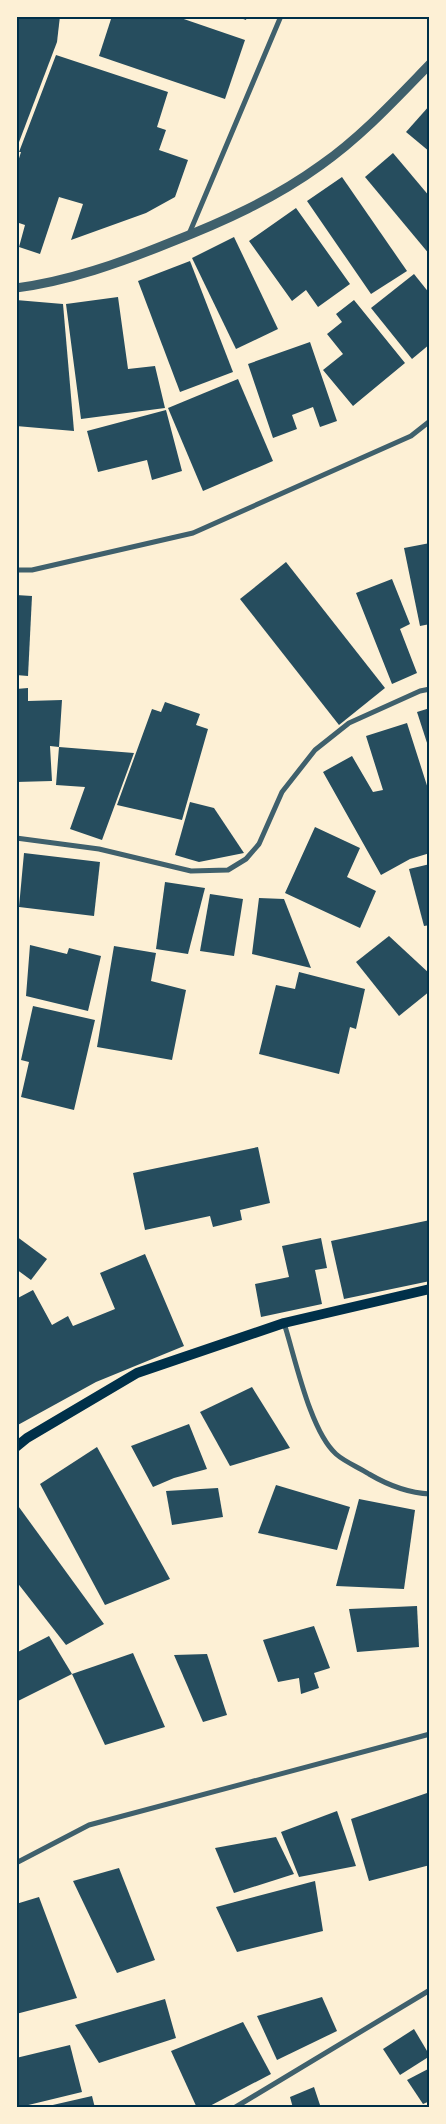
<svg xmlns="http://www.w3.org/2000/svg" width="446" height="2124" font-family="'Fira Sans Condensed',sans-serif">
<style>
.building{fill:#264d5e}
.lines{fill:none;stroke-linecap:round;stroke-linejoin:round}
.minor{stroke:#3f606c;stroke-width:5}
.tertiary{stroke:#3f606c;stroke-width:9}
.secondary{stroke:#003049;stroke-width:10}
.neatline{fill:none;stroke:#003049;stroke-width:2}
</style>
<rect width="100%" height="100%" fill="#fdf0d5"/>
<g class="building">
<path d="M16 16H60L57 42 16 150Z"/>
<path d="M112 16H175L245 40 225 99 99 56Z"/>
<path d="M235 16H247L246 20Z"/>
<path d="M56 55 168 92 157 127 166 130 159 150 188 160 175 197 146 213 71 240 83 204 59 197 40 254 19 247 25 225 16 222V168L21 152H19Z"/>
<path d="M430 105V152L406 132Z"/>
<path d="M393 153 430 197V255L365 177Z"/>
<path d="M342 177 407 271 371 294 307 201Z"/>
<path d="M296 208 350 284 318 307 306 290 292 301 249 241Z"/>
<path d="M234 237 278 329 236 349 192 258Z"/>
<path d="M190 261 233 372 180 392 138 281Z"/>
<path d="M414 274 430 294V344L412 359 371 308Z"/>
<path d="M118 297 128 369 155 366 165 408 81 419 66 304Z"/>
<path d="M16 300 63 304 74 431 16 426Z"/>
<path d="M354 300 405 363 353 406 323 370 343 354 327 334 342 322 336 314Z"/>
<path d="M310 342 337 421 320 427 313 407 292 415 297 429 273 438 248 364Z"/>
<path d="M238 379 273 461 203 491 168 408Z"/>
<path d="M166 410 182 471 152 480 147 460 98 472 87 431Z"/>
<path d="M430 543V624L420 626 404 548Z"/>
<path d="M286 562 385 688 339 725 240 599Z"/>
<path d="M392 579 410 624 400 629 417 673 392 684 356 593Z"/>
<path d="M16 595 32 596 28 676 16 675Z"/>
<path d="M28 688V701L62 700 59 747 134 753 102 840 70 829 85 787 56 785 59 747 50 746 52 781 16 782V689Z"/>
<path d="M165 702 200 714 196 725 208 729 182 820 117 805 152 709 161 712Z"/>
<path d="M430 708V749H429L417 712Z"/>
<path d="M407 723 430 795V853L410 859 381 875 323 772 352 756 373 792 383 790 366 736Z"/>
<path d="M190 802 214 808 244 853 199 862 175 855Z"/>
<path d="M315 827 360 848 347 877 376 891 360 928 285 893Z"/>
<path d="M24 853 100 862 94 916 19 907Z"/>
<path d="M430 864V925L424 926 409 869Z"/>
<path d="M165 882 205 888 188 954 156 949Z"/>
<path d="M210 894 243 899 234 956 200 951Z"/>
<path d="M259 898 284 899 311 968 252 954Z"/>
<path d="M389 936 430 974V991L399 1016 356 962Z"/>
<path d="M30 945 67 954 69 948 101 956 88 1011 26 996Z"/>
<path d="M114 946 156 953 151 981 186 990 172 1060 97 1047Z"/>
<path d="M299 972 365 989 356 1029 350 1027 339 1074 259 1054 276 985 295 989Z"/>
<path d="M33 1006 95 1020 74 1110 21 1097 29 1062 21 1060Z"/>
<path d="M258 1147 270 1203 240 1210 242 1220 213 1227 210 1216 145 1230 133 1173Z"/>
<path d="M430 1220V1281L344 1299 331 1241Z"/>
<path d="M16 1236 47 1259 31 1280 16 1269Z"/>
<path d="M321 1238 327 1268 315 1270 322 1304 261 1317 255 1284 289 1277 282 1246Z"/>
<path d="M145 1254 184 1346 96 1382 16 1426V1299L33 1290 52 1325 68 1316 73 1326 115 1309 100 1273Z"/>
<path d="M252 1387 290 1448 230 1466 200 1412Z"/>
<path d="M189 1424 207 1469 174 1478 153 1487 131 1446Z"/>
<path d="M97 1447 170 1579 105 1605 40 1484Z"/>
<path d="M276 1485 350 1507 337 1550 258 1533Z"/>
<path d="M218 1488 223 1517 172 1525 166 1491Z"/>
<path d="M359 1499 415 1510 404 1589 336 1586Z"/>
<path d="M16 1503 104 1624 66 1645 16 1581Z"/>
<path d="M417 1606 419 1647 357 1652 349 1609Z"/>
<path d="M314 1626 330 1668 314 1673 319 1688 301 1694 299 1678 278 1682 263 1640Z"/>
<path d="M49 1636 72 1674 16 1702V1653Z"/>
<path d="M133 1653 165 1727 105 1745 72 1674Z"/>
<path d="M207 1654 227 1715 203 1722 174 1655Z"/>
<path d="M430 1792V1865L369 1881 351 1819Z"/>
<path d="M337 1811 356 1866 299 1877 281 1832Z"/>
<path d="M276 1837 294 1874 234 1893 215 1848Z"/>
<path d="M119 1868 155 1960 117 1973 73 1881Z"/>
<path d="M315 1881 323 1931 237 1952 216 1907Z"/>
<path d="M39 1897 77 1998 16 2014V1904Z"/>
<path d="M322 1997 337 2031 277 2060 257 2016Z"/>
<path d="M165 1999 176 2038 99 2063 75 2025Z"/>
<path d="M243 2022 271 2074 206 2108H197L171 2051Z"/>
<path d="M414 2029 430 2056 400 2075 383 2049Z"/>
<path d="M70 2045 82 2092 16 2108V2058Z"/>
<path d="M430 2068V2101L423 2104 407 2080Z"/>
<path d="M314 2087 321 2108H293L290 2097Z"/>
<path d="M92 2096 95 2108H44V2107Z"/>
</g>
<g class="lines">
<g class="minor">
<path d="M189 234 281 16"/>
<path d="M16 570H32L193 533 411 436 430 421"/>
<path d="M16 838 99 849 191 871 228 870 246 859 259 844 282 792 315 750 349 723 420 691 430 689"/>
<path d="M284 1323C295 1357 310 1431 336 1454 345 1462 358 1467 369 1474 386 1484 409 1493 430 1494"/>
<path d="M16 1863 89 1825 430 1734"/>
<path d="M234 2108 430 1990"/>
</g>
<path class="tertiary" d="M16 288C69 281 120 263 169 243 223 222 274 199 321 165 362 136 395 100 430 64"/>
<path class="secondary" d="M16 1447 27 1438 137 1373 284 1323 430 1289"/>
</g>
<rect width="446" height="2124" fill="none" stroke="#fdf0d5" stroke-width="35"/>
<rect x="18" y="18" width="410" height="2088" class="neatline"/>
</svg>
